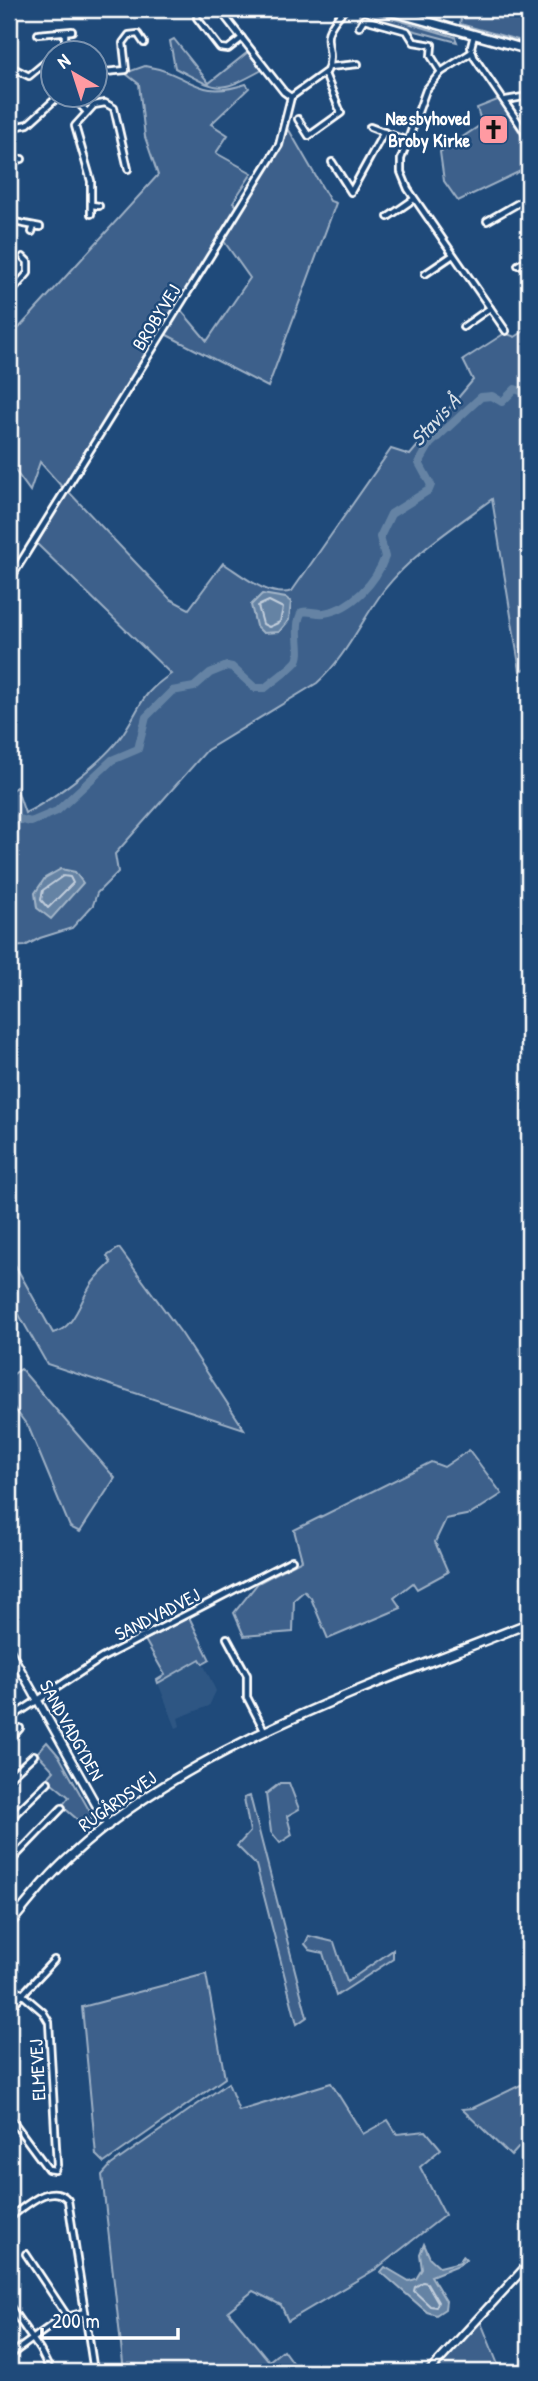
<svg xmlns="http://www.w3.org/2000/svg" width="538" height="2381" font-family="'Patrick Hand',sans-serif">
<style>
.built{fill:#2e5683}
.green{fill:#3c618b;stroke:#9eb0c5;stroke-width:2}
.water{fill:#6583a4;stroke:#a3b5c8;stroke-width:2}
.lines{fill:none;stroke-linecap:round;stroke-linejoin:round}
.shore{stroke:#c1cddb;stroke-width:2}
.river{stroke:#6583a4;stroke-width:8}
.minor-casing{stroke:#fff;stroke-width:10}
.tertiary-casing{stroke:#fff;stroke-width:11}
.secondary-casing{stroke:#fff;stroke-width:12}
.minor{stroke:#1f4a7a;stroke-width:4.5}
.tertiary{stroke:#1f4a7a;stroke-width:6}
.secondary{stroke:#1f4a7a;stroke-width:7}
.labels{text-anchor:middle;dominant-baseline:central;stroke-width:5;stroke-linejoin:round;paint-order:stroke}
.poi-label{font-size:19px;font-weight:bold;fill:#fff;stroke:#1f4a7a;text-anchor:end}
.street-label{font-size:19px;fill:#fff;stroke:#1f4a7a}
.water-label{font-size:21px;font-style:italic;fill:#d8e0e8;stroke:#1f4a7a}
</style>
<rect width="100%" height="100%" fill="#1f4a7a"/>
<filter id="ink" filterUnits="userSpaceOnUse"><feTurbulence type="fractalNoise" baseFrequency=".0143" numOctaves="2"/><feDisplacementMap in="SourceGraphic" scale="14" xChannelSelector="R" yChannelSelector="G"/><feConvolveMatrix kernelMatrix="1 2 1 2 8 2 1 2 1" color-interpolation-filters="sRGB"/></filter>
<g filter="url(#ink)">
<path class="built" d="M201 1659 216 1691 209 1706 178 1718 180 1726 176 1728 158 1683Z"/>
<g class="green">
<path d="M361 9 455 37 457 42 359 16Z"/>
<path d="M457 9H529V43L460 24 462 10Z"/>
<path d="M174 39 209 83 248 52 262 70C217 95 218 90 175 68L170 41Z"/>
<path d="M145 66C193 74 195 101 246 84L249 88 211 124 228 135 216 153 252 173 233 202 238 207 63 488 40 462 30 491 9 462V339L158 175 145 137 139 84 125 73Z"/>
<path d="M500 99 529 148V167L458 201 444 181 440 152 482 124 477 108Z"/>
<path d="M289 130 330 201 336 203 268 387 165 334 180 309 207 341 250 278 223 240Z"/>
<path d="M529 328V668L520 671 492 499C454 527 413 553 384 590 361 621 346 657 317 683L207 750 115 854 118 872 97 893 93 905 72 928 40 938 25 946 9 947V792L16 787 25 813C54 799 107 759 124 732 143 703 140 695 171 674L37 544 67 490 170 599 189 609 223 563C242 575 269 599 292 591L391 449 410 455 473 380 463 360 505 333 515 337Z"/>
<path d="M119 1248 182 1334 244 1429 47 1364 9 1297V1254L53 1333C75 1328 80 1301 91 1285 96 1277 104 1270 111 1263L107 1256Z"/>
<path d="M21 1369 115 1478 80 1532 70 1527 29 1428 9 1401V1377Z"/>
<path d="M469 1450 502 1494 471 1514 446 1519 435 1542 448 1572 417 1589 413 1583 394 1598 401 1608 328 1639 311 1598 304 1591 294 1600 293 1632 244 1636 234 1613 258 1583 302 1560 294 1530 431 1462 444 1467Z"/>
<path d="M189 1617 210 1660 203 1664 200 1659 158 1683 157 1680 165 1675 145 1640Z"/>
<path d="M47 1742 59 1756 93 1817 85 1826 62 1806 69 1797 47 1779 54 1771 37 1753Z"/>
<path d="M280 1783H289L299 1809 287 1816 292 1835 280 1843 271 1832 266 1794Z"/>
<path d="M250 1796 307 2017 297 2024 256 1865 237 1846 250 1832 244 1798Z"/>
<path d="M309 1936 334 1942 347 1982 393 1950V1959L336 1996 323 1953 310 1950 305 1944Z"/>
<path d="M206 1974 225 2078 104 2163 96 2155 82 2007Z"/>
<path d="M529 2081V2152L521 2145 511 2156 462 2109 473 2108Z"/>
<path d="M228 2083 239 2111 331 2083 363 2134 388 2120 397 2134 426 2131 441 2149 420 2167 445 2215 376 2269 288 2321 281 2305 253 2291 228 2311 269 2361 283 2350 299 2372H124L102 2175 111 2165Z"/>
<path d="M480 2320 501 2372H431Z"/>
</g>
<g class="water">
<path d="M262 594 286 598 291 602 289 620 279 632 263 633 256 626 251 605Z"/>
<path d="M61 869 75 872 83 883 51 919 37 908 35 893 45 878Z"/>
<path d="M424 2244 430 2258 440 2267 460 2262 463 2256 466 2259 459 2265 431 2276 446 2301 445 2309 436 2315 427 2312 381 2272 385 2267 409 2281 416 2279 422 2269 420 2254Z"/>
</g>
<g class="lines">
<g class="shore">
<path d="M269 601 283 608 280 622 269 627 263 624 258 606Z"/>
<path d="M63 876 70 877 73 883 48 908 41 900 43 890Z"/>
<path d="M423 2282 427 2283 438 2302 436 2307 430 2306 414 2291 415 2287Z"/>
</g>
<path class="river" d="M9 817 31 822 57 811 112 760 138 749 146 717 172 691 194 687 210 673 227 666 232 667 255 688H265C274 680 288 671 296 662 304 653 292 627 302 612 309 610 316 614 324 613 352 609 376 582 385 557L380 537 391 514 429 490 431 485 419 463 430 444 481 397 492 396 502 402 515 389 529 394"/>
<defs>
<g id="minor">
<path d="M198 9 197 18 220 48 228 49 242 38"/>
<path d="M219 9 284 92 291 97"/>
<path d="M359 27 364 19 407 31 414 42 432 45 431 56 441 72"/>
<path d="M38 34 72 31"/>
<path d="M474 35 471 47 474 57 525 132 529 131"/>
<path d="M58 52 65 44V32"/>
<path d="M472 52 441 72 426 90 401 159V172L408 189 506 331"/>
<path d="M9 66 29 76 52 57"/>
<path d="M44 66 52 76"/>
<path d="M329 67 358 64"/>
<path d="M94 73 126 70 123 43 129 35 138 34 144 43"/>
<path d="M70 94 87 112"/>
<path d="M506 100 529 96"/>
<path d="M298 119 309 136 341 113 325 74"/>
<path d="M370 127 407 141"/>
<path d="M9 128 28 124 61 94"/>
<path d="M525 132 529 140"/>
<path d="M9 161 22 159"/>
<path d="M332 162 351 192 384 132"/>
<path d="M92 205 99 206"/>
<path d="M91 214V181L75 126 94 105 105 103 114 108 128 169"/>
<path d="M388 217 414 199"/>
<path d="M9 221 40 227"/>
<path d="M487 221 529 197"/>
<path d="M32 232 34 226"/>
<path d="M518 265 529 259"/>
<path d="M425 274 453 255"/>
<path d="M9 295 28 273V262L23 257"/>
<path d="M463 327 490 308"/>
<path d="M9 581 279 145 291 97 327 71C338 41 312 44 345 9"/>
<path d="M227 1638 247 1675V1697L265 1732"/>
<path d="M9 1719 102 1658 292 1560"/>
<path d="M9 1741 20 1728"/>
<path d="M9 1778 34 1755"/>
<path d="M9 1820 48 1782"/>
<path d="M9 1863 62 1808"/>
<path d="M9 1983 43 2012 49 2022 57 2165 55 2170 48 2169 9 2116"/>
<path d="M9 2009 54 1960"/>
<path d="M9 2218C25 2207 51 2180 68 2200L94 2372"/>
<path d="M26 2254 67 2316"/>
<path d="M9 2305 40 2350 51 2372"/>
<path d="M9 2356 60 2319 85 2312"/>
</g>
<g id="tertiary">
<path d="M9 1649 108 1826"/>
<path d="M429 2372 529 2263"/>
</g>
<g id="secondary">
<path d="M383 9 529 50"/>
<path d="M9 1925C29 1901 49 1875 73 1854 192 1744 380 1683 529 1623"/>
</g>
</defs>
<use href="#minor" class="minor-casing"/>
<use href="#tertiary" class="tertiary-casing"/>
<use href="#secondary" class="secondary-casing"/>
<use href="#minor" class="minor"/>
<use href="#tertiary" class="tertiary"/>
<use href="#secondary" class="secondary"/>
</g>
</g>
<defs>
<symbol id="church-square" viewBox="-11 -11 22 22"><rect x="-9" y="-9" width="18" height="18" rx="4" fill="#ff9aa2" stroke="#1f4a7a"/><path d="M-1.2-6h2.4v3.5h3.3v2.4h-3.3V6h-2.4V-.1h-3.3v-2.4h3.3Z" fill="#111"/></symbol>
</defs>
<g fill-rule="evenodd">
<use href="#church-square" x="476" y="112" width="35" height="35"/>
</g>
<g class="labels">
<g class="poi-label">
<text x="470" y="118">Næsbyhoved<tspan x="470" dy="22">Broby Kirke</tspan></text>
</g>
<g class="street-label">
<text transform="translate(156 317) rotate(-58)">BROBYVEJ</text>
<text transform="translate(157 1614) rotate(-27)">SANDVADVEJ</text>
<text transform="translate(72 1730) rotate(61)">SANDVADGYDEN</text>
<text transform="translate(117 1801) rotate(-35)">RUGÅRDSVEJ</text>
<text transform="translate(37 2070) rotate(-93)">ELMEVEJ</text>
</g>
<g class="water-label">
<text transform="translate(435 420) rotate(-47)">Stavis Å</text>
</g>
</g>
<rect width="538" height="2381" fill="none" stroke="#1f4a7a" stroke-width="35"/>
<rect x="18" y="18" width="503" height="2346" fill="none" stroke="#fff" stroke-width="2.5" filter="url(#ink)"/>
<g transform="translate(74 74) rotate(321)"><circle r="33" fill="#1f4a7a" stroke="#7992af" stroke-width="2"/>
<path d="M0-5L12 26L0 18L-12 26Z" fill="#ff9aa2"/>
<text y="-10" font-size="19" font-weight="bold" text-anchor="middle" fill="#ffffff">N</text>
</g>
<path d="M42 2328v10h136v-10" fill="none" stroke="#ffffff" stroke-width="3.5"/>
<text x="52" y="2328" font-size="21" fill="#ffffff" stroke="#1f4a7a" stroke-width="5" paint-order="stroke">200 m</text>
</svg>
